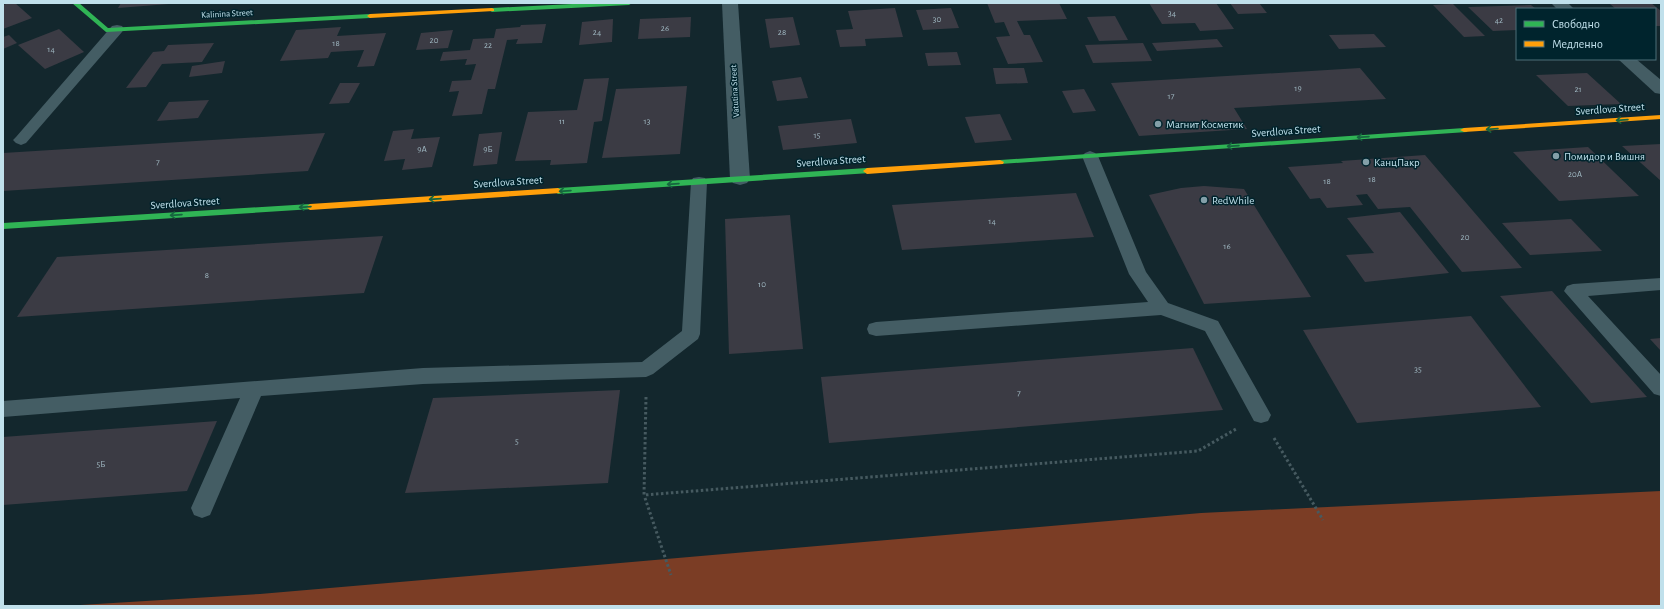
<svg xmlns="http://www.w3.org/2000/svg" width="1664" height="609" font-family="'Alegreya Sans',sans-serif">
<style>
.forest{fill:#7b3d25}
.building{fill:#3b3b44}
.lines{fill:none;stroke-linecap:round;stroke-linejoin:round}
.path{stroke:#465a60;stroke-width:3;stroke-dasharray:2.5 2.5;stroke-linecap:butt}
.lane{fill:#445d64;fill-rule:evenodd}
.street{fill:#445d64;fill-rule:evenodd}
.fast{fill:#30b455;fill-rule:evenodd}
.slow{fill:#ff9f0a;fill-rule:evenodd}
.oneway{stroke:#16653f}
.poi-dot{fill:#839fa8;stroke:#00242d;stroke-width:1.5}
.labels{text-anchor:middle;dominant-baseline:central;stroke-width:3;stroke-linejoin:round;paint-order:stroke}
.number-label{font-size:9px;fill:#9fb7c1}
.far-street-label{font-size:9px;fill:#c0e0eb;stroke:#00242d}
.street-label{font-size:11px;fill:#c0e0eb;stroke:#00242d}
.poi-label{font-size:11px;fill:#c0e0eb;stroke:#00242d;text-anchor:start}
</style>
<rect width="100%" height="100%" fill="#13272d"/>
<path class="forest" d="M1661 491V606H64L260 594 1201 513Z"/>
<g class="building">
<path d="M9 3H15L32 18 3 29V5Z"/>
<path d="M121 3H169V4L118 8Z"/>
<path d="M987 3H1059L1067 19 1017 21 1024 35H1030L1043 62 1008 64 996 37 1010 36 1004 22 995 23Z"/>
<path d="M1149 3H1216L1234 29 1200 31 1195 23 1162 24Z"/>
<path d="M1230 3H1259L1267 13 1238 14Z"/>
<path d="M1651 3 1661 11V26H1655V9H1616L1610 4Z"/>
<path d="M1453 4 1485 36 1464 37 1433 5Z"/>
<path d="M1531 5 1536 9H1517V30L1493 31 1468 7Z"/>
<path d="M895 8 903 37 865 39 866 46 840 47 836 30 853 29 848 11Z"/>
<path d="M951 8 959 28 923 30 916 10Z"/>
<path d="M1115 16 1128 40 1099 41 1087 17Z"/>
<path d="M691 17 690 37 638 39 640 19Z"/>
<path d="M793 17 800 45 770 48 765 19Z"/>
<path d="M613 19 612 42 579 45 582 22Z"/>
<path d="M546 24 542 43 516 44 518 39 507 40 495 89H488L482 114 452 116 459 91 449 92 452 81 471 80 476 64 465 65 467 59 440 61 443 52 470 50 473 39 494 38 496 29 520 27 521 25Z"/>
<path d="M341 27 337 36 386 33 374 66 357 67 364 50 331 52 328 58 280 61 296 30Z"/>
<path d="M59 29 84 52 45 69 18 45Z"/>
<path d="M453 30 448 48 416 50 421 33Z"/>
<path d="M1374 34 1386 47 1339 49 1329 35Z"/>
<path d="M9 35 17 43 3 49V37Z"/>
<path d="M1217 39 1223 47 1157 51 1152 43Z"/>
<path d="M214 43 202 62 162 64 146 87 126 88 153 52 164 51 168 45Z"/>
<path d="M1143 43 1152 61 1093 63 1085 45Z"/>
<path d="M957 52 961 65 928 66 925 53Z"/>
<path d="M225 61 222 73 189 77 192 66Z"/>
<path d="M993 68H1024L1028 83 996 84Z"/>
<path d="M1360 68 1386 99 1234 108 1247 129 1139 136 1111 83Z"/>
<path d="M1587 73 1621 104 1568 106 1536 75Z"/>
<path d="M801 77 808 98 777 101 772 81Z"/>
<path d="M609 78 602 121 594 122 587 163 550 165 551 160 515 161 528 112 577 110 584 79Z"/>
<path d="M340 83H360L349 103 329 104Z"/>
<path d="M687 86 680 154 602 158 616 89Z"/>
<path d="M1084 89 1096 111 1073 113 1062 91Z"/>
<path d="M209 100 198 118 157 121 169 102Z"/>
<path d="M1000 114 1012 140 975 143 965 117Z"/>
<path d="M851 119 857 143 783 150 778 126Z"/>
<path d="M414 129 411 139 440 137 432 167 402 170 405 159 384 161 393 131Z"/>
<path d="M502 132 497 164 473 166 479 134Z"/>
<path d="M325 133 308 171 3 191V153Z"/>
<path d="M1661 144V181L1622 146Z"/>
<path d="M1588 147 1639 196 1559 201 1513 152Z"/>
<path d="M1425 155 1522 268 1462 272 1410 207 1378 209 1367 194 1356 195 1363 205 1327 208 1320 198 1310 199 1288 167 1343 163 1341 161Z"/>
<path d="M1204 186 1244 189 1311 297 1204 304 1149 195 1181 188Z"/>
<path d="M1076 193 1094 237 902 250 892 205Z"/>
<path d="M1400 212 1428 247 1449 273 1365 282 1346 255 1374 253 1347 218Z"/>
<path d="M790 215 803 349 729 354 725 219Z"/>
<path d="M1571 219 1602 251 1530 255 1502 223Z"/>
<path d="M383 236 364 293 17 317 57 257Z"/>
<path d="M1552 291 1647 397 1591 403 1500 296Z"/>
<path d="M1471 316 1541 407 1357 423 1303 330Z"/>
<path d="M1661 338V351L1650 339Z"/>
<path d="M1193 348 1223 410 829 443 821 377Z"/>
<path d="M620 390 608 483 405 493 433 398Z"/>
<path d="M217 421 187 491 3 505V437Z"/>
</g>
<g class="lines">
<g class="path">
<path d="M646 397 644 495 1198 451 1236 429"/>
<path d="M1274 438 1323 520"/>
<path d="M645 498 671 575"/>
</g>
<g class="lane">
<path d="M117 25 122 26 124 29 122 32 26 143 21 145 16 143 13 140 16 137 112 26Z"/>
<path d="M1090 151 1095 153 1098 156 1146 272 1168 303 1218 321 1271 415 1268 421 1261 423 1254 421 1205 331 1161 315 876 336 869 334 867 329 869 324 876 322 1148 302 1129 274 1082 156 1085 153Z"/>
<path d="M699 177 705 178 707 182 700 334 698 339 653 374 646 377 423 384 261 396 210 515 202 518 194 515 191 508 240 398 3 417V401L423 368 642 362 682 331 691 182 693 178Z"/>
<path d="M1661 278V290L1588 296 1661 375V396L1654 394 1564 291 1567 286 1573 284Z"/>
</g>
<g class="street">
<path d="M722 3H738L750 179 747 183 740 185 733 183 730 179Z"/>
<path d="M1551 3H1568L1574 9H1557Z"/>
<path d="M1618 59H1636L1661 80V94L1655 93Z"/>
</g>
<g class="fast">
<path d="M72 3H79L108 28 370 14 373 16 370 18 106 32Z"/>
<path d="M592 3H632L629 5 492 12 489 10 492 8Z"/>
<path d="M1464 128 1468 130 1467 132 1000 164 996 162 1000 160Z"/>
<path d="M867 168 871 171 870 173 558 194 554 191 558 188Z"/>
<path d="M310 204 313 205 314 207 313 209 3 229V223Z"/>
</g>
<g class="slow">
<path d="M492 8 494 9V11L370 18 367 16 370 14Z"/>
<path d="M1661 115V119L1464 132 1460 130 1464 128Z"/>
<path d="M1000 160 1004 162 1003 164 867 174 863 171 867 168Z"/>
<path d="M558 188 562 191 561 193 310 210 306 207 310 204Z"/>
</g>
</g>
<defs><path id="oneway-shaft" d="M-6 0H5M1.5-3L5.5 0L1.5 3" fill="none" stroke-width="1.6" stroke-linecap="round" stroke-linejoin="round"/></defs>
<g class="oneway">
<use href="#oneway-shaft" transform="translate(1622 120) rotate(176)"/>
<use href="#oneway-shaft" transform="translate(1492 129) rotate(176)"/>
<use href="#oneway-shaft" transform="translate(1363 137) rotate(176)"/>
<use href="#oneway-shaft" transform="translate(1233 146) rotate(176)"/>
<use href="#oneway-shaft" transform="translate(673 184) rotate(176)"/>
<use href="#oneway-shaft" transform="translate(565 191) rotate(176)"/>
<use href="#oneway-shaft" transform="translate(435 199) rotate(176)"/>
<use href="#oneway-shaft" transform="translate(305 207) rotate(176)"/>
<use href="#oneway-shaft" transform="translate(176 215) rotate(176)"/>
</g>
<g class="poi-dot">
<circle cx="1158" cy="124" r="4"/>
<circle cx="1556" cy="156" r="4"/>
<circle cx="1366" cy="162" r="4"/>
<circle cx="1204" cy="200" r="4"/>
</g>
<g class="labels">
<g class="number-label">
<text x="1172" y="13">34</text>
<text x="937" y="19">30</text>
<text x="1499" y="20">42</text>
<text x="665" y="28">26</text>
<text x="597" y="32">24</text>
<text x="782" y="32">28</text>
<text x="434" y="40">20</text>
<text x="336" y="43">18</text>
<text x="488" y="45">22</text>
<text x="51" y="49">14</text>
<text x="1298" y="88">19</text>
<text x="1578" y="89">21</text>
<text x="1171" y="96">17</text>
<text x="562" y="121">11</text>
<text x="647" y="121">13</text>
<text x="817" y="135">15</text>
<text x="422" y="149">9А</text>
<text x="488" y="149">9Б</text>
<text x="158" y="162">7</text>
<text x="1575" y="174">20А</text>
<text x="1372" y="179">18</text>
<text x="1327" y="181">18</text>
<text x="992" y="221">14</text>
<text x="1465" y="237">20</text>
<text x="1227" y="246">16</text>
<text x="207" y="275">8</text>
<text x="762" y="284">10</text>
<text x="1418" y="369">35</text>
<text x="1019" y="393">7</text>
<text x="517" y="441">5</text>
<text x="101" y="464">5Б</text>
</g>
<g class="far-street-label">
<text transform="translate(227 14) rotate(-3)">Kalinina Street</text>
<text transform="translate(735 91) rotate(-93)">Vatutina Street</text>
</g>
<g class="street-label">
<text transform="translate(1610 109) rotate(-4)">Sverdlova Street</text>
<text transform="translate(1286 131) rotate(-4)">Sverdlova Street</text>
<text transform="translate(831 161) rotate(-4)">Sverdlova Street</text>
<text transform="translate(508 182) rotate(-4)">Sverdlova Street</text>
<text transform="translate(185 203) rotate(-4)">Sverdlova Street</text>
</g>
<g class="poi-label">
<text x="1166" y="124">Магнит Косметик</text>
<text x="1564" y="156">Помидор и Вишня</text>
<text x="1374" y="162">КанцПакр</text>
<text x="1212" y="200">RedWhile</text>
</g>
</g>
<rect width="1664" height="609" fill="none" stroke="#c0e0eb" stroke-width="8"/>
<rect x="1516" y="8" width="140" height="52" fill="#00242d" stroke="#4d6f79"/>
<rect x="1524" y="21" width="20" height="6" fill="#30b455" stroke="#4d6f79"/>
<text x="1552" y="28" font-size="12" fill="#c0e0eb">Свободно</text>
<rect x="1524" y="41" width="20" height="6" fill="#ff9f0a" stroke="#4d6f79"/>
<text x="1552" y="48" font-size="12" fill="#c0e0eb">Медленно</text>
</svg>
